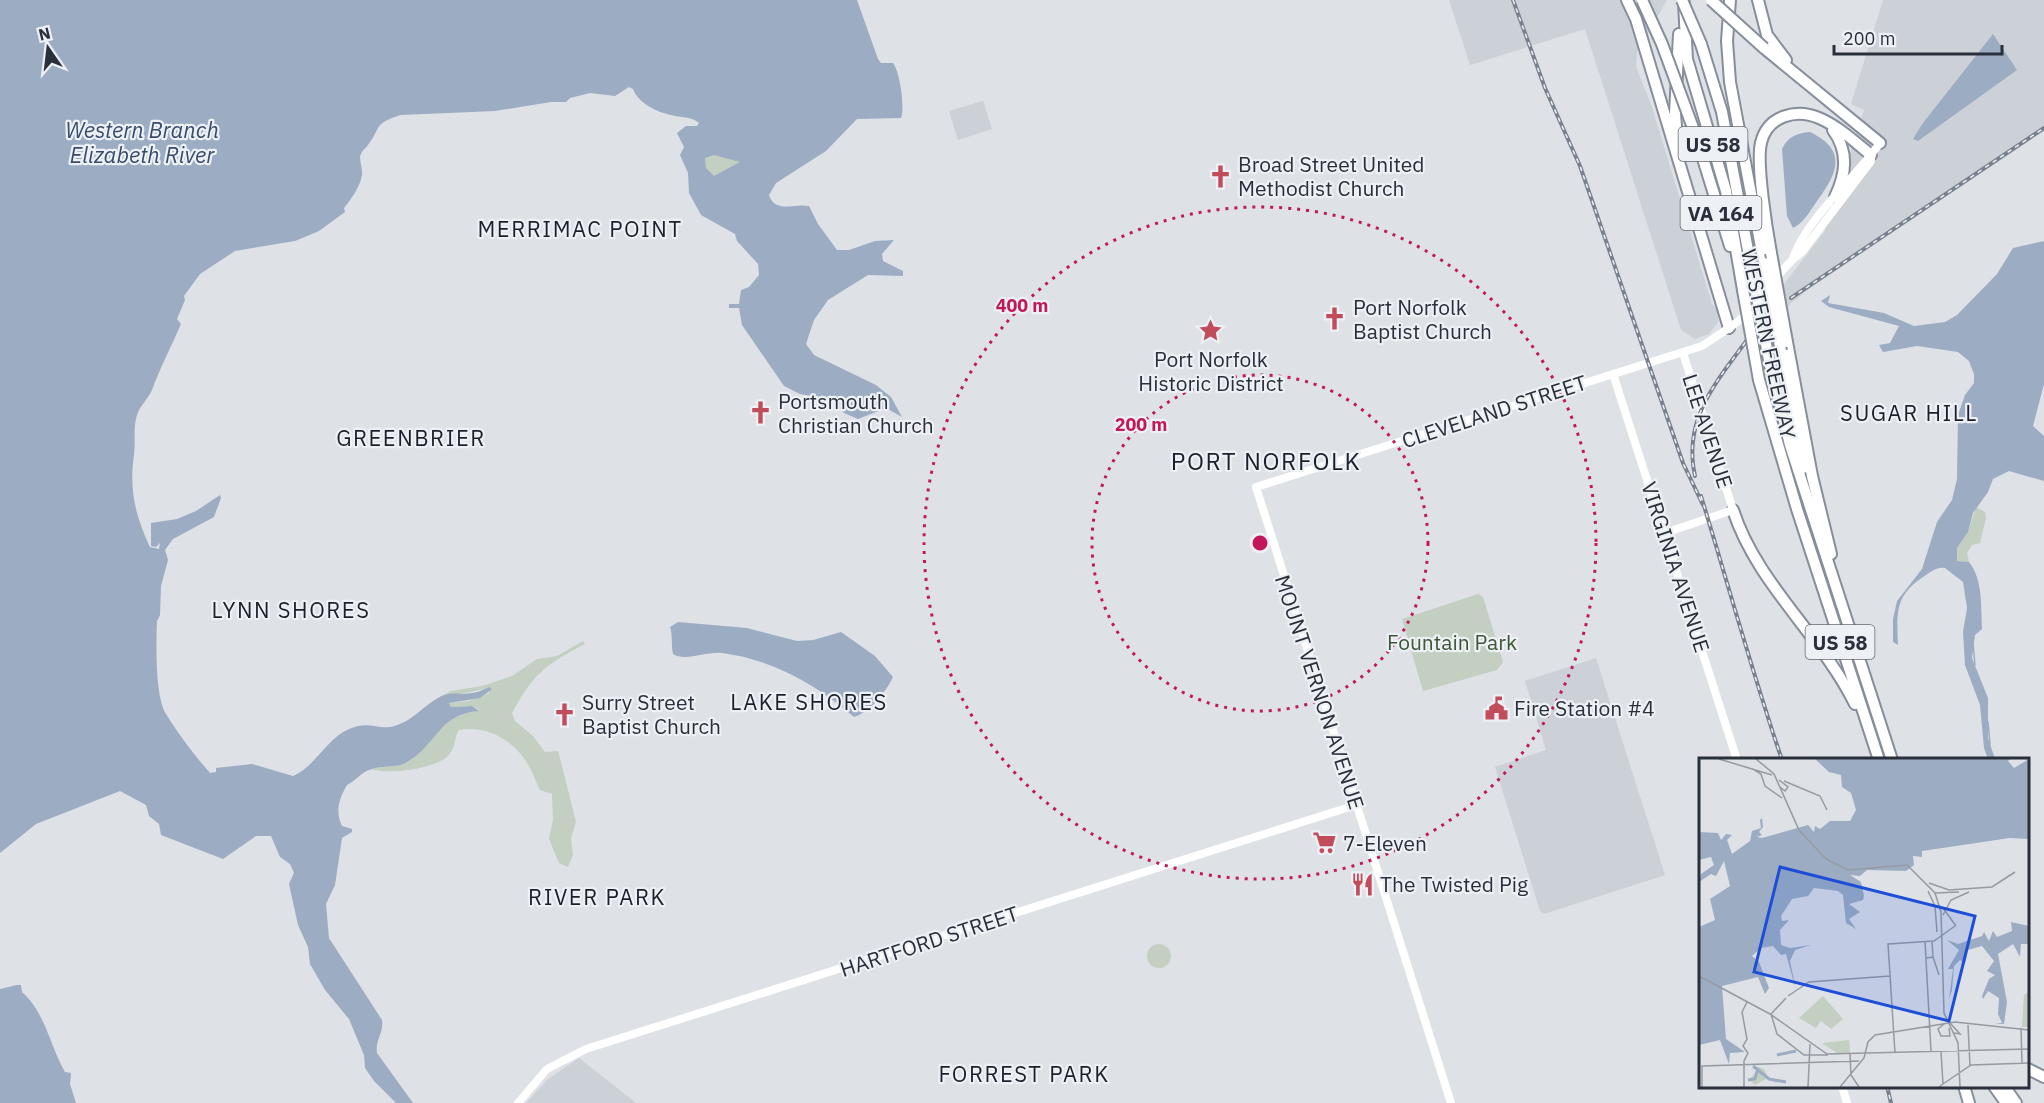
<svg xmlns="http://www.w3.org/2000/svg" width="2044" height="1103" font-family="'IBM Plex Sans',sans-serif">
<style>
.built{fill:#ccd0d7}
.green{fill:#c3cfc0}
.water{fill:#9cadc3;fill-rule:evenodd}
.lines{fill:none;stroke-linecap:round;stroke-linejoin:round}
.stream{stroke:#9cadc3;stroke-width:1.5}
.highway-casing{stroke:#878e9b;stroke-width:14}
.secondary{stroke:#fff;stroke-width:8}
.highway{stroke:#fff;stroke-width:10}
.rail-casing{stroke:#79808e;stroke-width:4}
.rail{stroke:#edf0f4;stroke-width:1.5;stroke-dasharray:4.5;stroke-linecap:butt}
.highway-bridge-casing{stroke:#878e9b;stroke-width:14;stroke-linecap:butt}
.highway-bridge{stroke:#fff;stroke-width:10}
.ring{fill:none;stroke:#c2185b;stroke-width:3;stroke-dasharray:3 6}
.labels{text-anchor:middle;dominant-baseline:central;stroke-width:4.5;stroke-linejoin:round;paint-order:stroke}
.shield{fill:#edf0f4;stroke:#646972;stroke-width:1.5}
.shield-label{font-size:20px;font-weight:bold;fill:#292f3b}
.poi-label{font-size:21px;fill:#292f3b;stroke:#edf0f4;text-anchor:start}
.street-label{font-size:21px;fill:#292f3b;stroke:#edf0f4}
.park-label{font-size:21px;fill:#3c5637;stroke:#edf0f4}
.water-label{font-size:22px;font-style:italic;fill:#374c6b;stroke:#edf0f4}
.neighbourhood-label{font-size:22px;letter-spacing:1.5px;fill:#1b202c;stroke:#edf0f4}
.quarter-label{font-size:24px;letter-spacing:1.5px;fill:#1b202c;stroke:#edf0f4}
.inset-river{fill:none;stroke:#9cadc3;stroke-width:3}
.inset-road{fill:none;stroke:#969aa2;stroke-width:1.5}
.view{fill:#1d4ed8;fill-opacity:0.15;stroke:#1d4ed8;stroke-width:3}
.inset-edge{fill:none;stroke:#292f3b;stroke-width:3}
.centre{fill:#c2185b;stroke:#edf0f4;stroke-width:3}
.ring-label{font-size:18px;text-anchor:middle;font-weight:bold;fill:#c2185b;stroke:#edf0f4;stroke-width:4.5;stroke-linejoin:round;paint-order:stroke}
</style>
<rect width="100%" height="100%" fill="#dee1e6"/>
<g class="built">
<path d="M1449 0H1667L1637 52 1636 67 1651 104 1712 304 1718 309V322L1709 334 1695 339 1681 330 1585 29 1470 65Z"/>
<path d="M1883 0H2044V131L1814 285 1791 303 1780 317 1775 296 1824 232 1864 110 1851 104Z"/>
<path d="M983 101 992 129 958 140 949 111Z"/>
<path d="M1596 658 1665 875 1544 914 1540 911 1495 767 1546 750 1525 681Z"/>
<path d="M579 1058 636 1103H526L548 1079Z"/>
</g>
<g class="green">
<path d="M700 145 762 158 707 182Z"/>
<path d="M1976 507 1985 512 1986 518 1980 543 1972 545 1967 553 1969 562 1957 561V548L1968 532Z"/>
<path d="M1478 594 1483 597 1503 662 1497 670 1423 691 1402 619Z"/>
<path d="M583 641 585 644C545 665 534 673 512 713L515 721 533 736 545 752 558 751 559 754 576 822 571 838 573 855 568 867 559 863 549 839 553 820 552 794 540 790C536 783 534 775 530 768 517 743 489 724 459 730 454 737 456 748 448 756 435 769 387 775 370 769 378 767 402 766 407 763 439 740 436 717 479 710L472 706 451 707 449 703 469 701 489 693V687C469 695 450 692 431 702L451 691 482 686 512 676 537 659 557 656Z"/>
<circle cx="1159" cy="956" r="12"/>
</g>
<g class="water">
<path d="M0 0H857L878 59 881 63H893C900 72 905 107 901 118L857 119 826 151 776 183 769 195C775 214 794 203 809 206L818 224 837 250H849L875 241 894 240 882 254 883 261 903 271V276L868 275 828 300 814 320 806 344 814 355 876 385 891 397 902 417 886 408 858 419 844 413 832 400 800 394 784 386 742 325 739 308H729V304H739L741 290 749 287 759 275 758 264 737 241 735 234 701 215 689 193 688 173 680 155 684 147 677 133 686 126H697L699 123C691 116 681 118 671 115 657 112 638 103 633 89L629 87 615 96 590 93 570 98 566 102H551L495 111 401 115C373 124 382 126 368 145 365 149 361 151 360 157 360 163 363 170 362 175 360 187 352 198 344 208L345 212 319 231 295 241 235 251 200 274 184 296 185 300 177 319 181 324C171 347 160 368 152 390 149 397 143 403 139 410 132 425 136 439 134 455 129 488 135 516 150 547L159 549 160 543 156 547 151 546V523L177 519 196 511 220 495 221 498 214 517 173 539 165 550 168 560 161 586 160 615 157 621C156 643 155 696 166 714 177 732 194 755 210 773L216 772V768L252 764 293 776C316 766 326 739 349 729 371 720 378 731 394 726 414 721 425 703 444 695 454 692 462 695 472 693 477 693 484 689 489 687L492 689 480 698 449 703 451 707 472 706 479 711C438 714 438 744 406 763 399 768 379 765 369 770 361 773 355 781 347 785 339 799 335 811 342 826L352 829V832L342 838 335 885 326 904 329 938 382 1020C384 1033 375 1040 377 1053L413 1103H396L374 1081 365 1068 364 1055 349 1019 325 990 310 964 308 947 298 925 289 884 294 873 290 864 280 857 271 836H256L223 859 161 835 159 824 149 816 146 805 120 791 36 824 0 853ZM714 155 740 162 714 176 706 168 705 158Z"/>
<path d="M1993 34 2017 70 1918 141 1913 139 1923 123Z"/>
<path d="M1810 132C1850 151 1836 176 1815 204 1809 213 1803 223 1793 228L1787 216 1782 149C1788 137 1796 133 1810 132Z"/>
<path d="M2044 241V384L2033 426 2044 436V481L2009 471 1993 479 1988 492 1973 513 1968 532 1957 548V561L1969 562C1983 579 1981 608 1982 629L1975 635 1972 658 1988 698V738L1995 759H1988L1984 748 1980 705 1965 665 1963 632 1967 608 1963 582 1945 568C1936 567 1931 572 1923 577 1894 597 1897 613 1898 645L1893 642V619L1897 601 1922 569 1937 522 1952 500 1957 479 1958 415 1965 395 1974 383V374L1969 361 1958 352 1917 346 1883 352 1879 345 1890 343 1899 326 1829 307 1821 301 1830 295 1828 303 1884 313 1914 326 1945 322 1957 315 1997 274 2013 248Z"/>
<path d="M678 622 747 628 797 641 813 640 841 632 875 656 893 677C886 692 869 713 854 717 817 685 771 659 722 653 706 651 686 662 673 654 671 644 673 637 670 627Z"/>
<path d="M17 985H21L22 992C45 1012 50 1046 65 1072L71 1073 70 1084 76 1103H0V989Z"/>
</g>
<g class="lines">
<g class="stream">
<path d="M1973 643 1975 665"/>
<path d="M1988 722 1990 744"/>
</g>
<defs>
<g id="highway">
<path d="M1627 0 1636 19 1729 328"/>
<path d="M1730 0 1727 41 1730 82 1764 263"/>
<path d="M1758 0 1767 35 1786 60"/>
<path d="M1684 3 1687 59 1726 191 1743 290"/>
<path d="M1701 44 1722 112 1753 277"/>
<path d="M1764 48 1880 143"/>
<path d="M1833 130C1849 152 1846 174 1835 197"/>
<path d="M1696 136 1730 246"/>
<path d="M1677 138 1675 114 1679 34"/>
<path d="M1771 253C1767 231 1756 163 1761 143 1767 116 1796 108 1819 118 1838 126 1855 142 1871 155"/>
<path d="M1787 342 1812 476 1831 554"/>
<path d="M1781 351 1803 468"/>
<path d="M1770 365 1790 445 1892 760"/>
<path d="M1759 380 1797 509 1879 760"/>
<path d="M1733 510C1757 584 1821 635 1855 704"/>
<path d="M2028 1069 2044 1077"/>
<path d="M1964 1086 1969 1103"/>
<path d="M1994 1086 2006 1103"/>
<path d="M2004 1086 2016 1103"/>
</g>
</defs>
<use href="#highway" class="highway-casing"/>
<g class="secondary">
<path d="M1793 258C1807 218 1855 178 1880 143"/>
<path d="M1613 374 1737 760"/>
<path d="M1665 533 1733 510 1683 353"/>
<path d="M1842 1086 1847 1103"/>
<path d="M518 1103 547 1069 586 1049 1356 805"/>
<path d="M1451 1103 1256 487 1702 346C1720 334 1740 322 1755 306 1771 288 1782 266 1802 252L1871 161V155"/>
</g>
<use href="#highway" class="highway"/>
<defs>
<g id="rail">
<path d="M1513 0 1545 88 1580 166 1683 463 1703 505"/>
<path d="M1791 298 2044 128"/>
<path d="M1695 476C1682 418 1718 380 1750 336"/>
<path d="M1701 496C1728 584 1752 672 1782 760"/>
<path d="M1887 1086 1891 1103"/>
</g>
</defs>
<use href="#rail" class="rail-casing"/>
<use href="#rail" class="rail"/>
<defs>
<g id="highway-bridge">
<path d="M1642 0 1662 44 1696 136"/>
<path d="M1682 0 1701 44"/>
<path d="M1711 0 1764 48"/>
<path d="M1771 253 1787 342"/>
<path d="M1764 263 1781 351"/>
<path d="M1753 277 1770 365"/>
<path d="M1743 290 1759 380"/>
</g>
</defs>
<use href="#highway-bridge" class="highway-bridge-casing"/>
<use href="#highway-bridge" class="highway-bridge"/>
</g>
<g class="ring">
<circle cx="1260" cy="543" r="168"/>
<circle cx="1260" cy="543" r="336"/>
</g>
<defs>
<symbol id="church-bare" viewBox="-9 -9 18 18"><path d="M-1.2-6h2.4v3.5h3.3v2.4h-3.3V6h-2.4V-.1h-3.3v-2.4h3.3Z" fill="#c14d5a" stroke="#edf0f4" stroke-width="2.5" paint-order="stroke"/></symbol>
<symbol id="sight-bare" viewBox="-9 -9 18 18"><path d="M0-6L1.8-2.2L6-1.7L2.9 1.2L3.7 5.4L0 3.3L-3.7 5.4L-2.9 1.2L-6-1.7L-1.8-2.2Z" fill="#c14d5a" stroke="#edf0f4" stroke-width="2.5" paint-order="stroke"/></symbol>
<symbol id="civic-bare" viewBox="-9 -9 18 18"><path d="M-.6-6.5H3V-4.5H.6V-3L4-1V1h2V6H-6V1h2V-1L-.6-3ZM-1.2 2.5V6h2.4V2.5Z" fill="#c14d5a" stroke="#edf0f4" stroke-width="2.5" paint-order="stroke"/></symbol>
<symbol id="supermarket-bare" viewBox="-9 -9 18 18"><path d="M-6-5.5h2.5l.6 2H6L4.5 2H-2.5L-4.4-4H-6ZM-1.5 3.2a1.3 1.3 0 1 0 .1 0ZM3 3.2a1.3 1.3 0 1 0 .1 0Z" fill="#c14d5a" stroke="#edf0f4" stroke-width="2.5" paint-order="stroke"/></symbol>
<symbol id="restaurant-bare" viewBox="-9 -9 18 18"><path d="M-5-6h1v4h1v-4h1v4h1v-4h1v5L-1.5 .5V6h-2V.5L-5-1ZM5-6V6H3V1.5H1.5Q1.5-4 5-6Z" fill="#c14d5a" stroke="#edf0f4" stroke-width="2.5" paint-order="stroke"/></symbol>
</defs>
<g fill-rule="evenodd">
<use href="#church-bare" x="1204" y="160" width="33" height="33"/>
<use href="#church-bare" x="1318" y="302" width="33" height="33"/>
<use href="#sight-bare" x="1194" y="314" width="33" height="33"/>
<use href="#church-bare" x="744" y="396" width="33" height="33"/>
<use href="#civic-bare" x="1480" y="692" width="33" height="33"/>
<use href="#church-bare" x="548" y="698" width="33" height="33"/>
<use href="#supermarket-bare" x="1308" y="826" width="33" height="33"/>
<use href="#restaurant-bare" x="1346" y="868" width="33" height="33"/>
</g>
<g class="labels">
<g class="shield">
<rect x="1678.5" y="127" width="69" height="34" rx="4.5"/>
<rect x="1680.5" y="196" width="81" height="34" rx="4.5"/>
<rect x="1805.5" y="625" width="69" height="34" rx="4.5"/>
</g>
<g class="shield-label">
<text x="1713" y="144">US 58</text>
<text x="1721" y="213">VA 164</text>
<text x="1840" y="642">US 58</text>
</g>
<g class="poi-label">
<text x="1238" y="164">Broad Street United<tspan x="1238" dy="24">Methodist Church</tspan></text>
<text x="1353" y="307">Port Norfolk<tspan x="1353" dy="24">Baptist Church</tspan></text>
<text x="1211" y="359" text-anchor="middle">Port Norfolk<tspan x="1211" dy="24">Historic District</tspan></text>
<text x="778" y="401">Portsmouth<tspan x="778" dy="24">Christian Church</tspan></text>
<text x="582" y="702">Surry Street<tspan x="582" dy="24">Baptist Church</tspan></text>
<text x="1514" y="708">Fire Station #4</text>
<text x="1343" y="843">7-Eleven</text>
<text x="1380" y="884">The Twisted Pig</text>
</g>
<g class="street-label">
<text transform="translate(1769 344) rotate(78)">WESTERN FREEWAY</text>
<text transform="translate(1494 411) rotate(-18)">CLEVELAND STREET</text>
<text transform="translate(1708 431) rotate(72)">LEE AVENUE</text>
<text transform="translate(1676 567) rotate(72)">VIRGINIA AVENUE</text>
<text transform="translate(1320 692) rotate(72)">MOUNT VERNON AVENUE</text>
<text transform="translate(929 941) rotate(-18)">HARTFORD STREET</text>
</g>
<g class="park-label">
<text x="1452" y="642">Fountain Park</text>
</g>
<g class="water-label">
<text x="142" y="129">Western Branch<tspan x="142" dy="25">Elizabeth River</tspan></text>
</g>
<g class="neighbourhood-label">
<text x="580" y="228">MERRIMAC POINT</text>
<text x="1909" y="412">SUGAR HILL</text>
<text x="411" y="437">GREENBRIER</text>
<text x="291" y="609">LYNN SHORES</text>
<text x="809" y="701">LAKE SHORES</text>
<text x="597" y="896">RIVER PARK</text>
<text x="1024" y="1073">FORREST PARK</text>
</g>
<g class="quarter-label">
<text x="1266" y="461">PORT NORFOLK</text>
</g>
</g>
<g transform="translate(1699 758)">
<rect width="330" height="330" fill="#dee1e6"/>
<path d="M330 234V269H323L325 237ZM124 238 144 261 132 271 122 263 117 270 100 260ZM150 282 151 295H138L123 285ZM54 307 65 311 70 321 80 322 77 325 69 320 56 327 50 322 58 313Z" fill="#c3cfc0"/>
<path d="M116 1H311L309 3 315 10 330 1V81L311 80 223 93V99L214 98 215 107 207 113 168 112 161 118 151 117 162 124 165 138 164 142 150 146 161 154 150 161 157 171 147 165 144 137 139 133 115 130 109 138 93 141 82 158 83 163 90 162 81 172 82 187 91 190 112 187 96 192 91 203 97 232 87 196 82 197 74 188 62 190 53 198 60 204 70 230 66 236 59 219 23 228 27 281 46 294 31 295 30 306 21 282 0 287V169L16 162 11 141 31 128 25 103 17 118 12 116 0 124 2 116 15 107 12 99 0 102V74L19 75 22 82 27 76 33 77 28 82 33 96 51 83 53 73 62 70 61 62 63 60 64 69 60 74 63 77 58 79 63 80 109 67 115 74 116 68 121 71 131 63H151L157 52 152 35 143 29 142 17 130 14ZM312 164 330 168V186H322L321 199 314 186 299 196 308 244 305 266H295L303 265 299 256 300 240 289 233 284 241 283 238 290 221 296 217 288 213 295 203 283 188 269 192 266 206 261 202 255 208 253 232 250 241 254 211H249L246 216 260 192 248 182 259 186 283 178 285 174 290 183 294 173 298 179 313 173Z" fill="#9cadc3"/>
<path d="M311 80 330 83 311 82 223 95Z" fill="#dee1e6"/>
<path class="inset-river" d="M78 297 97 293M54 308 70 321 87 324M49 322 56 321 59 310"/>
<path class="inset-road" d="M20 1 73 17M57 1 75 16 100 72 127 101 149 112 208 107 236 135 242 154 245 255 259 285 261 329M54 11 62 16 66 28 83 40M80 22 89 29 86 33 81 29M85 23 121 38 128 52M230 125 250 132 293 129 316 114M229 133 236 148 238 174M236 135 260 134M244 150 257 168M244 157 252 142 270 134M226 183 232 293M234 199 240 217M227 200 234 199 233 183M0 218 71 256 128 296 330 291M89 238 110 224 191 218M87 240 72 256 78 276 105 297H129M251 265 261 276 255 275M245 266 239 271 242 278H251L250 270M269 267 271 308M322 270 323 306M196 295 189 186 235 183 256 168M151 296 152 317 160 329M244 326 272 307 330 305M3 329V308L160 303M45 329V303L49 295 44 288 48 281 43 254 48 244M109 329 111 286M141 329 165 300 169 284 176 277 256 264 330 272M240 329 244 326 242 294"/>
<path class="view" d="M81 109 276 158 250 263 55 214Z"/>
<rect width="330" height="330" class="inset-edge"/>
</g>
<circle cx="1260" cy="543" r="9" class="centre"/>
<g class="ring-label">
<text x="1022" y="312">400 m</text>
<text x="1141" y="431">200 m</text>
</g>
<g transform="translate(48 48) rotate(346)" stroke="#edf0f4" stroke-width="4.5" paint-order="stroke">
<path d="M0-4.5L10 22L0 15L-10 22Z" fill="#292f3b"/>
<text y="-9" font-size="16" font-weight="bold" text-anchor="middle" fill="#292f3b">N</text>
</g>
<path d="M1834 45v9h168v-9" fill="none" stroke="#292f3b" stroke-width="3"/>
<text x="1843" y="45" font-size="18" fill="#292f3b" stroke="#edf0f4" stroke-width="4.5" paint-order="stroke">200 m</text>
</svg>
